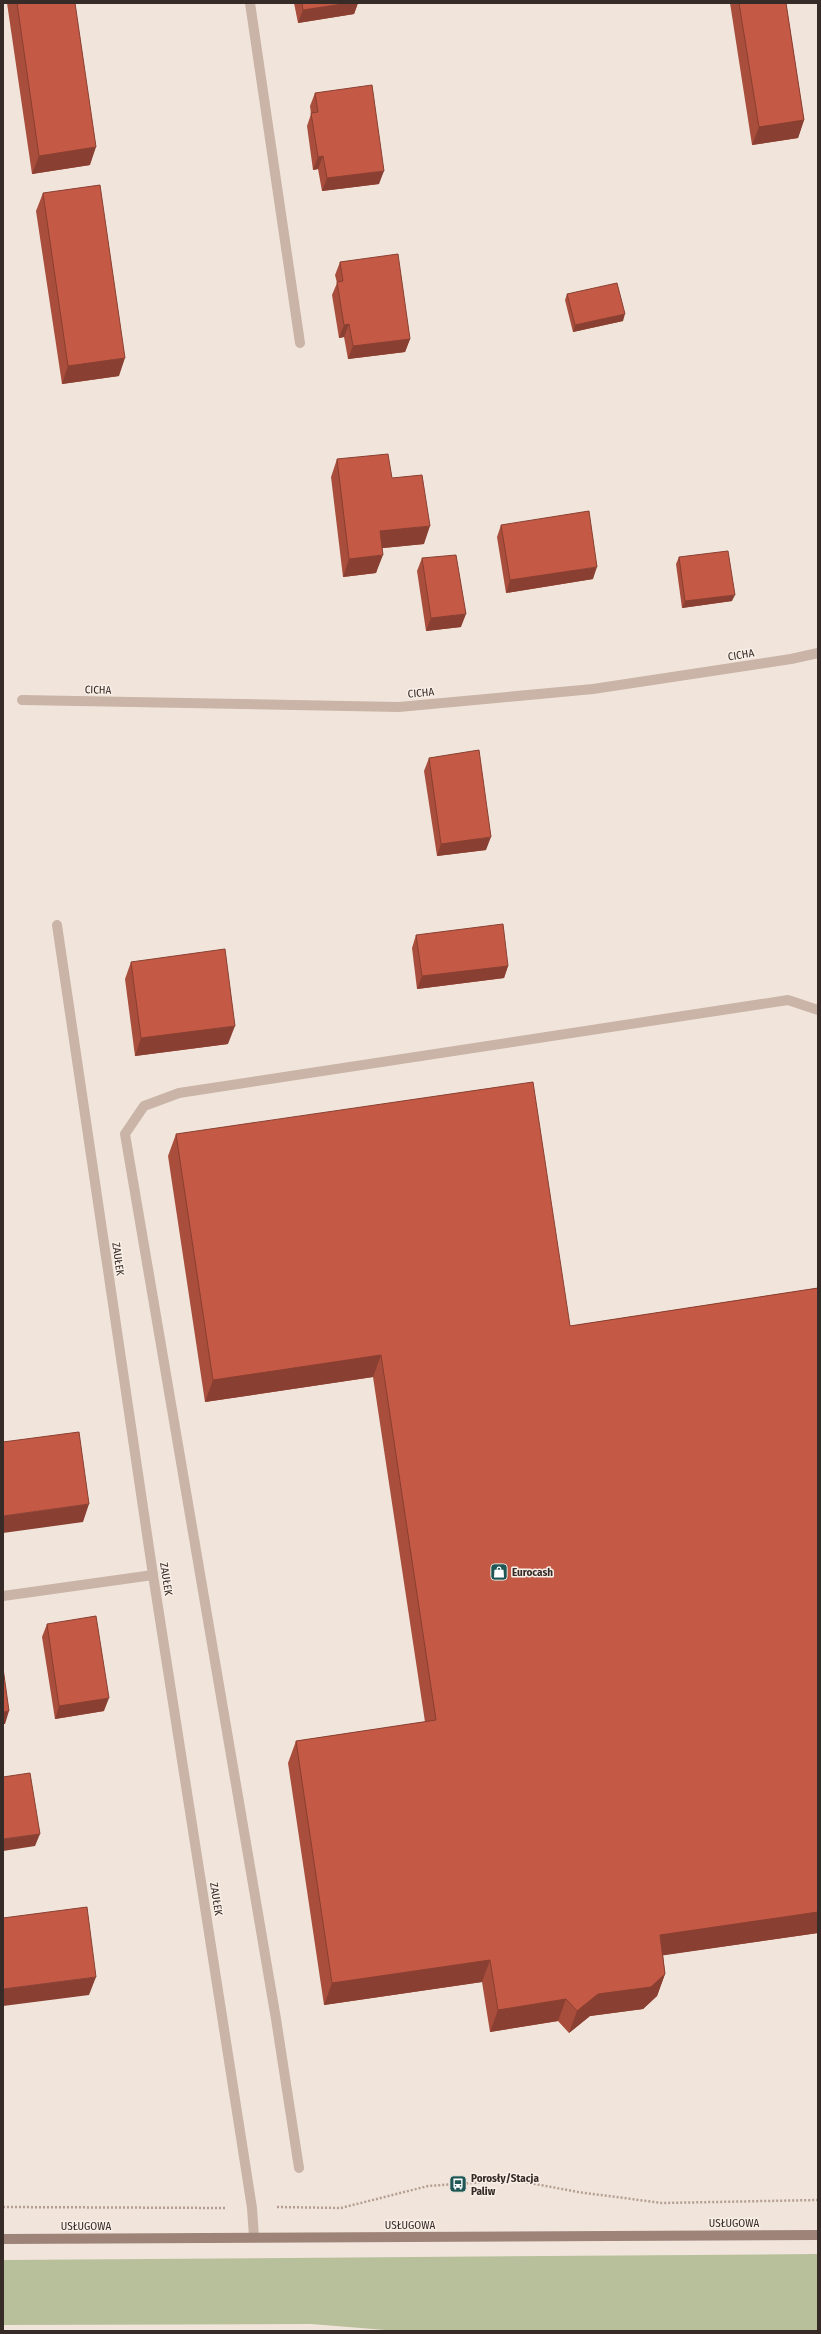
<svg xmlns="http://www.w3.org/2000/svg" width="821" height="2334" font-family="'Fira Sans Condensed',sans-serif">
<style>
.green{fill:#b7c09b}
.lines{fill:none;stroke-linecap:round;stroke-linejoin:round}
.path{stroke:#b59e91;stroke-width:2.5;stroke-dasharray:2 2;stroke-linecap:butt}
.lane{stroke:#c9b4a7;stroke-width:10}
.street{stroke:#c9b4a7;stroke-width:10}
.secondary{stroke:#9d8378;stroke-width:10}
.wall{fill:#a94d3c}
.shaded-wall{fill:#893f31}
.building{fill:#c45a46;stroke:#893f31}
.labels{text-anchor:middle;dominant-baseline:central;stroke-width:3;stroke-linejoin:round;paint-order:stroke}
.street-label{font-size:11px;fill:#362b27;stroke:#f9efe7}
.poi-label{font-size:11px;font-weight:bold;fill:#362b27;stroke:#f9efe7;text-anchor:start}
</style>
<rect width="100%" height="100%" fill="#f1e5db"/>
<path class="green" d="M818 2254V2331H398L311 2324 3 2325V2260Z"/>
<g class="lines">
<g class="path">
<path d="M3 2207 226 2208"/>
<path d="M277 2207 341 2208 428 2186 514 2180 578 2192 662 2203 818 2200"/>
</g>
<g class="lane">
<path d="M250 3 300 343"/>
<path d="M3 1596 153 1575"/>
<path d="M299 2168 276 2019 125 1134 144 1106 179 1093 788 1000 818 1010"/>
</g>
<g class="street">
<path d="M22 700 399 707 593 689 791 659 818 653"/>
<path d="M57 925 153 1575 252 2208 254 2237"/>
</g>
<path class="secondary" d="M3 2239 818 2235"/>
</g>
<g class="wall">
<path d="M7 3H75L90 165 32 174Z"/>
<path d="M294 3H358L354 14 298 23Z"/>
<path d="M730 3H786L804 120 798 138 752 145Z"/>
<path d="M315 93 379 184 322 191 318 169 313 170 307 126 311 114 310 106Z"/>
<path d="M43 193 119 376 62 384 36 211Z"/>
<path d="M340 262 410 339 405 352 348 359 344 337 339 338 332 295 337 283 335 275Z"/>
<path d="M567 294 623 321 573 332 565 300Z"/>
<path d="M337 459 392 478 424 544 382 548 376 573 343 577 331 477Z"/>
<path d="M501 525 593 579 506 593 497 537Z"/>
<path d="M679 557 732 601 682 608 676 564Z"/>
<path d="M422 558 461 627 426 631 417 571Z"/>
<path d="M429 758 486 850 437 856 424 771Z"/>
<path d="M416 935 508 966 504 978 417 989 412 948Z"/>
<path d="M131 962 228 1044 135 1056 125 979Z"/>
<path d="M176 1134 570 1326 818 1288V1933L663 1955 665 1974 657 1996 643 2009 590 2016 569 2033 558 2021 490 2032 482 1982 324 2005 288 1763 296 1741 425 1722 373 1377 205 1402 168 1156Z"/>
<path d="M47 1624 104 1711 55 1719 42 1637Z"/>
</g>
<g class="shaded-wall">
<path d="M349 3H358L354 14 298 23 303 10Z"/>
<path d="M804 120 798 138 752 145 759 127Z"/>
<path d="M96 147 90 165 32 174 39 156Z"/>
<path d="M323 156 318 169 313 170 318 157Z"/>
<path d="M384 171 379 184 322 191 327 178Z"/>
<path d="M625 314 623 321 573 332 575 325Z"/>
<path d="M349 324 344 337 339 338 344 325Z"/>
<path d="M410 339 405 352 348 359 353 346Z"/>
<path d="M125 358 119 376 62 384 68 366Z"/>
<path d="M430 526 424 544 374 549 380 531Z"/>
<path d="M383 555 376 573 343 577 349 559Z"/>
<path d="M597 567 593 579 506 593 510 580Z"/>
<path d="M735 595 732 601 682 608 685 601Z"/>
<path d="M466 614 461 627 426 631 431 618Z"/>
<path d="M491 837 486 850 437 856 441 844Z"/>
<path d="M508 966 504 978 417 989 422 976Z"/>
<path d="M235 1026 228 1044 135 1056 141 1038Z"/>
<path d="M381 1355 373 1377 205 1402 213 1380Z"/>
<path d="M89 1504 83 1522 3 1533V1516Z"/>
<path d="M109 1698 104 1711 55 1719 59 1706Z"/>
<path d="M9 1711 5 1724H3V1712Z"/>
<path d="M40 1834 35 1846 3 1851V1839Z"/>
<path d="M818 1912V1933L652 1957 660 1935Z"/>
<path d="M490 1960 482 1982 324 2005 332 1983Z"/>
<path d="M665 1974 657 1996 643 2009 590 2016 569 2033 577 2011 598 1994Z"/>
<path d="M96 1977 89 1995 3 2006V1989Z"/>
<path d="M566 1999 558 2021 490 2032 498 2010Z"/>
</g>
<g class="building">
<path d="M17 3H75L96 147 39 156Z"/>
<path d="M302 3H349L303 10Z"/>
<path d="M739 3H786L804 120 759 127Z"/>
<path d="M372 85 384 171 327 178 323 156 318 157 311 113 318 112 315 93Z"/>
<path d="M100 185 125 358 68 366 43 193Z"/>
<path d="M398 254 410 339 353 346 349 324 344 325 337 282 343 281 340 262Z"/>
<path d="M617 283 625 314 575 325 567 294Z"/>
<path d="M388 454 392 478 422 475 430 526 380 531 383 555 349 559 337 459Z"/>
<path d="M589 511 597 567 510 580 501 525Z"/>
<path d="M728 551 735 595 685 601 679 557Z"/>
<path d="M456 555 466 614 431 618 422 558Z"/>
<path d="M479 750 491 837 441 844 429 758Z"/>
<path d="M503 924 508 966 422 976 416 935Z"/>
<path d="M225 949 235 1026 141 1038 131 962Z"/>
<path d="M533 1082 570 1326 818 1288V1912L660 1935 665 1974 651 1987 598 1994 577 2011 566 1999 498 2010 490 1960 332 1983 296 1741 436 1720 381 1355 213 1380 176 1134Z"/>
<path d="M79 1432 89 1504 3 1516V1442Z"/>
<path d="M96 1616 109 1698 59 1706 47 1624Z"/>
<path d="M3 1668 9 1711 3 1712Z"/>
<path d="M30 1773 40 1834 3 1839V1777Z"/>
<path d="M87 1907 96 1977 3 1989V1918Z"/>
</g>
<defs>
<symbol id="shop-square" viewBox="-11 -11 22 22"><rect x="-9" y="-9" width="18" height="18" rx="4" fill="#1e5756" stroke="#f9efe7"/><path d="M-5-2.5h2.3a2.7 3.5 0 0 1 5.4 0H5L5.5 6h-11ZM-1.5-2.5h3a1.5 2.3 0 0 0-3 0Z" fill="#fff"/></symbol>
<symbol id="bus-square" viewBox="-11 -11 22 22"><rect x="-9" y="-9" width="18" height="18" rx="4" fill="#1e5756" stroke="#f9efe7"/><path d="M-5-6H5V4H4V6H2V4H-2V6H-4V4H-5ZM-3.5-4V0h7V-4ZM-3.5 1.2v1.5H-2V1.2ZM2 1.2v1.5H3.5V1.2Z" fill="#fff"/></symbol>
</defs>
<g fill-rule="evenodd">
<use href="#shop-square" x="489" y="1562" width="20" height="20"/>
<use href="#bus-square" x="448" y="2174" width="20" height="20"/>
</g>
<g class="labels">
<g class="street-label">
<text transform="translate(741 655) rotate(-9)">CICHA</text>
<text transform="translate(98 690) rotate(1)">CICHA</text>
<text transform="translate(421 693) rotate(-5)">CICHA</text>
<text transform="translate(118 1259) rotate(82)">ZAUŁEK</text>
<text transform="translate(166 1579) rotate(81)">ZAUŁEK</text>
<text transform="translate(216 1899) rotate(81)">ZAUŁEK</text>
<text x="734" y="2223">USŁUGOWA</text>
<text x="410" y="2225">USŁUGOWA</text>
<text x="86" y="2226">USŁUGOWA</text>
</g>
<g class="poi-label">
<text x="512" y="1572">Eurocash</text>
<text x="471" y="2178">Porosły/Stacja<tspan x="471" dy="13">Paliw</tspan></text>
</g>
</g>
<rect width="821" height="2334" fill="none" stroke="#362b27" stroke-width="8"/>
</svg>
